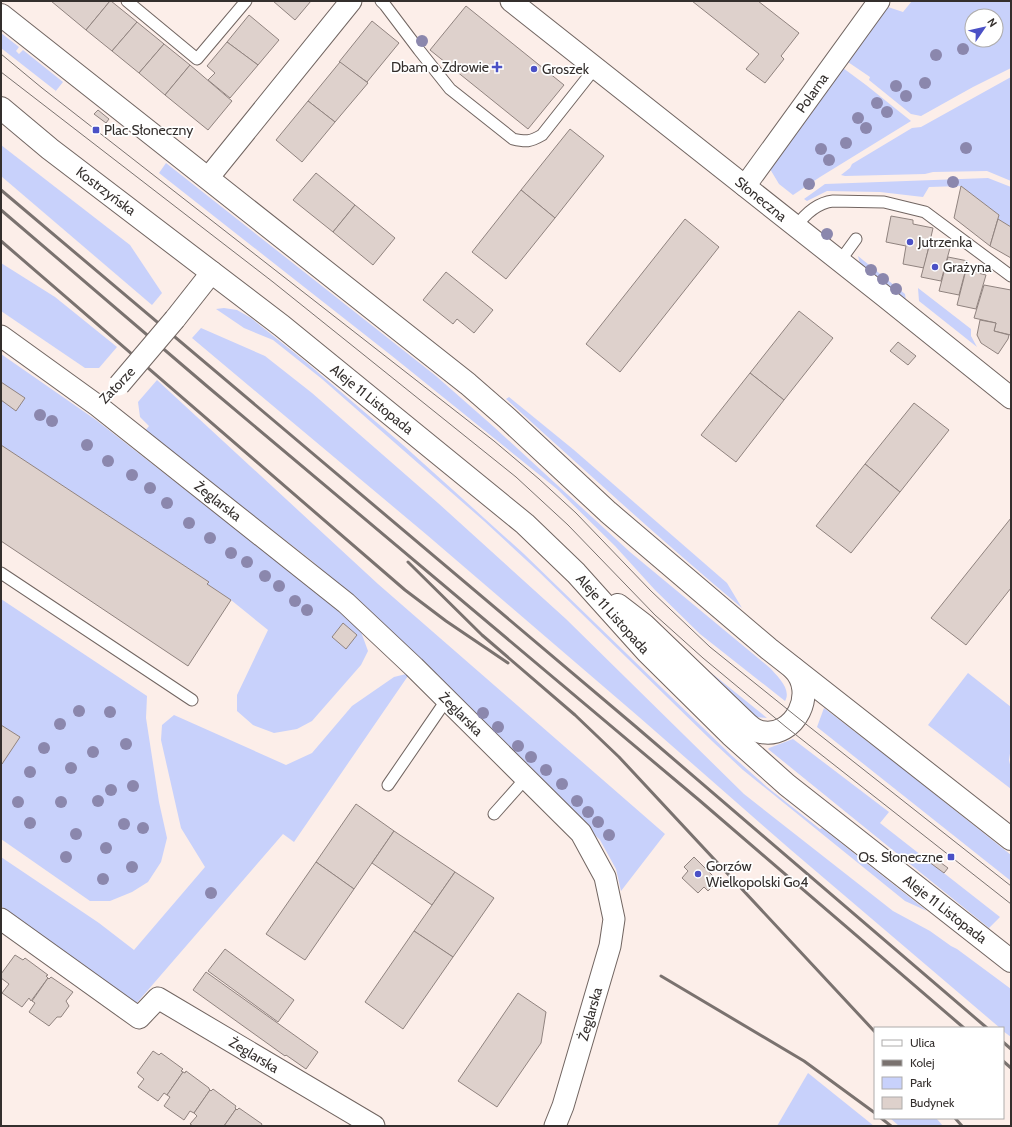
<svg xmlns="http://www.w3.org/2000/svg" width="1012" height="1127" font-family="Cabin,sans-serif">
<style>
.green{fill:#c8d1fb;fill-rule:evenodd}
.building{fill:#ded1cc;stroke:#90837f}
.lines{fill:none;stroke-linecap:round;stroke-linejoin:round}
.service-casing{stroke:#716561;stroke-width:13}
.minor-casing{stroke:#716561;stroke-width:23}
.secondary-casing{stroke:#716561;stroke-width:24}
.service{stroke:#fff;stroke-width:11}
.minor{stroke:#fff;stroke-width:21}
.secondary{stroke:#fff;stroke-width:22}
.tram{stroke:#7a726f;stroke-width:1}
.rail{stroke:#7a726f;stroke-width:3}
.minor-bridge-casing{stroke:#716561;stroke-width:23;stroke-linecap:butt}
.minor-bridge{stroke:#fff;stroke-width:21}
.tree{fill:#8b87ad}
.poi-dot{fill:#4b51c6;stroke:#fff;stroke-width:1.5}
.labels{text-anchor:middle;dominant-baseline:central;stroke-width:3.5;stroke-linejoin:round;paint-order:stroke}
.poi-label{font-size:14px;fill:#342f2d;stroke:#fff;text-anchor:start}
.street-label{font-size:14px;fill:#342f2d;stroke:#fff}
</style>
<rect width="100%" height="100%" fill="#fceee9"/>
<g class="green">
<path d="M912 1H1011V68L973 87 921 116 911 114 869 80 870 77 848 62 888 7 903 12ZM972 16H996V40H972Z"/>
<path d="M1 33 19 47 16 51 19 54 23 50 63 82 55 92 56 91 1 48Z"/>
<path d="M843 68 866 85 911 121 820 177 793 195 779 184 770 169Z"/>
<path d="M1011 77V181L987 171 933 172 925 174 845 176 841 175 850 168 852 164 912 128 921 127Z"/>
<path d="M1 145 130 245 162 293 152 305 1 176Z"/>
<path d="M166 163 436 376 494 427 630 552 770 668C777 676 792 689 785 701L700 634 655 590 615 546 557 489 392 356 159 173Z"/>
<path d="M988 178 1011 187V227L998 219 999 215 961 186 929 187 923 197 880 192 827 191 807 201 804 199 825 184Z"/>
<path d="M858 256 905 294 906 301 860 264Z"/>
<path d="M1 263 55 297 117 347 99 368H85L1 311Z"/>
<path d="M918 288 971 329V336L977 347 919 301Z"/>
<path d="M224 308 237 310 251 318 306 362 403 445 524 554 731 755 767 787 820 829 822 828 927 911 905 901 743 770 712 741 538 571 484 521 322 379 273 340 244 328 216 309Z"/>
<path d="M201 328 265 356 312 393 438 503 566 619 744 794 893 911 930 931 951 946 957 949 1011 989V1037L1003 1031V1028H1000L791 850 639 717 427 535 192 338Z"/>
<path d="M1 354 96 420 342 612 360 629 368 651 361 665 312 721 297 729 274 733 253 725 237 711V695L268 630 231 600 207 584 209 582 1 445Z"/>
<path d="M157 380 378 584 665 834 621 891 616 869 600 840 348 592 312 561 145 431 149 426 140 417 138 402Z"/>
<path d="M509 397 574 450 727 583 742 608C661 540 584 470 506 399Z"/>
<path d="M1 599 147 696 146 718 159 802 167 838 161 862 148 882 132 892 110 901H90L1 839V765L20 737 1 725Z"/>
<path d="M673 642 767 718 754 717Z"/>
<path d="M410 673 294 842 283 834 135 1005 1 906V857L99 923 134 950 205 867 181 828 161 740 162 725 174 715 286 765 312 753 352 706 394 677Z"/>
<path d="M968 673 1011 707V747L1009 760 1011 769V789L928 725Z"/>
<path d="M824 708 902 768 1011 855V881L817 727Z"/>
<path d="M793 739 889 812 880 823 1000 917 989 928 768 749 769 748Z"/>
<path d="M808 1073 874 1126H777Z"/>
<path d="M890 1118H936L943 1126H899Z"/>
</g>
<g class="building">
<path d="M51 1H110L86 30Z"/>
<path d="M110 1H111L137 22 112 51 86 30Z"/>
<path d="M273 1H311L295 20Z"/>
<path d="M692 1H758L799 33 781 56 784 59 765 83 746 69 759 54Z"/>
<path d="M466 6 564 85 528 129 430 50Z"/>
<path d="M249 15 279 40 258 65 227 42Z"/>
<path d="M372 21 399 43 367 82 339 62Z"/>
<path d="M137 22 164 44 139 73 112 51Z"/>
<path d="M227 42 258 65 230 98 208 80 215 73 207 66Z"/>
<path d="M164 44 190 65 165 95 139 73Z"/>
<path d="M340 62 368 83 335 122 308 101Z"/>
<path d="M190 65 232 101 208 130 165 95Z"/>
<path d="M308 101 335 122 302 162 276 140Z"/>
<path d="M98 110 109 119 106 123 94 114Z"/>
<path d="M570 129 604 156 555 218 521 190Z"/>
<path d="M316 173 355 205 333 232 293 200Z"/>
<path d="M961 186 999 215 990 246 954 218Z"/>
<path d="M521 190 555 218 506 279 472 252Z"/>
<path d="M355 205 395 238 373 265 333 232Z"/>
<path d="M891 216 913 220V224L933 228 924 268 903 264 906 246 886 242Z"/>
<path d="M685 219 719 247 620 372 586 344Z"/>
<path d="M998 219 1011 227V258L990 246Z"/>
<path d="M930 243 950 248 941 281 921 277Z"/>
<path d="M948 257 968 261 959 295 939 291Z"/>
<path d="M966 270 986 275 976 309 957 305Z"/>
<path d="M446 272 493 310 474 333 457 319 453 324 423 300Z"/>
<path d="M984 285 1011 290V335L994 331 996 323 974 318Z"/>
<path d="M799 311 833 338 784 400 750 373Z"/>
<path d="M980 320 996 323 994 331 1009 335 1008 339 998 354 981 343 977 335Z"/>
<path d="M898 342 916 356 908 365 890 351Z"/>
<path d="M750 373 784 400 736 462 701 435Z"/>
<path d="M1 382 25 398 16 411 1 400Z"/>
<path d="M914 403 949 430 900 492 865 464Z"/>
<path d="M1 445 209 582 207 584 231 600 188 666 1 541Z"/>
<path d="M865 464 900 492 851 553 816 526Z"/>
<path d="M1011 518V588L966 645 931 618Z"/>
<path d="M343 623 357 635 346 649 332 637Z"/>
<path d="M1 725 20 737 2 764 1 763Z"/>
<path d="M356 804 394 831 354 889 316 862Z"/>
<path d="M394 831 455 872 432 905 372 863Z"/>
<path d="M929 854 948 868 944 873 925 859Z"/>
<path d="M694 857 718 881 708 891 704 887 698 893 682 878 688 871 684 867Z"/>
<path d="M316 862 354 889 305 960 266 934Z"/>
<path d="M455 872 494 898 453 957 414 931Z"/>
<path d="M414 931 453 957 403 1029 365 1002Z"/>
<path d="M225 949 294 1000 278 1022 208 971Z"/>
<path d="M15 955 23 960 25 958 48 975 46 976 48 978 31 1001 29 998 22 1007 2 993 9 984 1 978V974Z"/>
<path d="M206 972 318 1052 306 1069 286 1055 285 1056 193 990Z"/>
<path d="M51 977 73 992 66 1001 69 1006 61 1017H57L49 1026 29 1012 35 1003 32 1001 48 978 49 979Z"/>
<path d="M518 993 546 1012 541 1043 497 1107 458 1081Z"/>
<path d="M153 1051 159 1055 161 1053 183 1069 181 1071 183 1072 167 1095 164 1093 158 1101 138 1087 144 1079 137 1073Z"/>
<path d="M186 1071 209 1088V1089L210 1090 194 1113 190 1111 184 1120 164 1106 170 1097 167 1095 183 1072 185 1073Z"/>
<path d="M213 1089 236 1106 235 1108 236 1109 224 1126H193L190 1124 197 1116 194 1113 210 1090 211 1091Z"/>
<path d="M239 1108 262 1124 261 1126H224L236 1109 237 1110Z"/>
</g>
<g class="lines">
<defs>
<g id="service">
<path d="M127 1 197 59 246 1"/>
<path d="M381 1 385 5 419 50 450 89 513 139C526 142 530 142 542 135L595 68"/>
<path d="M796 227C805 214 817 203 833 201L884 202 925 212 1011 276"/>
<path d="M840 261 856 239"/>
<path d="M1 573 192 700"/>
<path d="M388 785 447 699"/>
<path d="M494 814 526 778"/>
</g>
<g id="minor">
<path d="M511 1 884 296 1011 398"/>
<path d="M208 178 351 1"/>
<path d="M745 186 879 1"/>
<path d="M175 319 212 272"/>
<path d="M1 336 98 406 346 603 414 667 581 833 605 877 614 919 610 946 563 1106 555 1126"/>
<path d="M1 919 139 1018 158 998 374 1126"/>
</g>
<g id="secondary">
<path d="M1 15 468 384 507 418 608 512 769 649 1011 839"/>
<path d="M1 108 50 149 282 326 525 524 576 573 647 652 731 735 787 785 1011 961"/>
<path d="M618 605 644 625 743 720C748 725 754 731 761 732 795 739 818 692 793 668"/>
</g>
</defs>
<use href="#service" class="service-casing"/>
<use href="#minor" class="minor-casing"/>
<use href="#secondary" class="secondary-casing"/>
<use href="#service" class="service"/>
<use href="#minor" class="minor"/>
<use href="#secondary" class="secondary"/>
<g class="tram">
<path d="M1 54 42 88 494 441 539 479 576 513 651 591 710 647 797 717 1011 886"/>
<path d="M1 72 273 282 516 477 568 525 655 615 703 658 786 727 1011 904"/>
</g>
<g class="rail">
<path d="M1 190 635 726 987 1028"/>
<path d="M1 210 208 387 699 800 964 1028"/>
<path d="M1 241 405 590 446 621 508 663"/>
<path d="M408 562 482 635 575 715 619 757 875 1032"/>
<path d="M661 976 804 1061 875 1113"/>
<path d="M1003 1042 1011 1049"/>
<path d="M1003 1061 1011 1068"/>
<path d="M881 1118 891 1126"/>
<path d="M955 1118 962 1126"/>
</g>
<defs>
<path id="minor-bridge" d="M119 385 175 319"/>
</defs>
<use href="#minor-bridge" class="minor-bridge-casing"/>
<use href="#minor-bridge" class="minor-bridge"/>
</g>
<g class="tree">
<circle cx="422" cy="41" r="6"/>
<circle cx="963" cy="49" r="6"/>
<circle cx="936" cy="55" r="6"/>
<circle cx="925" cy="83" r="6"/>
<circle cx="896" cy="86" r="6"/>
<circle cx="906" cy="96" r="6"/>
<circle cx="877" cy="103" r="6"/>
<circle cx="887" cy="112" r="6"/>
<circle cx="858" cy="118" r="6"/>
<circle cx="866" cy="128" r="6"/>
<circle cx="846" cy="143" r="6"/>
<circle cx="966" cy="148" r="6"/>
<circle cx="821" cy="149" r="6"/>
<circle cx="829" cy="160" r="6"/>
<circle cx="953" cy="182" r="6"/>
<circle cx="809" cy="184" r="6"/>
<circle cx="827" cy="234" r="6"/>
<circle cx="871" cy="270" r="6"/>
<circle cx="883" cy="279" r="6"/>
<circle cx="896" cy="289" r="6"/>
<circle cx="40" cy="415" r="6"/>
<circle cx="52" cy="421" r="6"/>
<circle cx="87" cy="445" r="6"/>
<circle cx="108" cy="461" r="6"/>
<circle cx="132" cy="475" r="6"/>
<circle cx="150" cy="488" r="6"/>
<circle cx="167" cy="503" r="6"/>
<circle cx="189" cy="523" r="6"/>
<circle cx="210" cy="538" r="6"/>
<circle cx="231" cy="553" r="6"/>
<circle cx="247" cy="562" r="6"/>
<circle cx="265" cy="576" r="6"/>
<circle cx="279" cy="586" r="6"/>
<circle cx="295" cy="601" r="6"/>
<circle cx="307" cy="610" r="6"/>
<circle cx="79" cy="711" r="6"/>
<circle cx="110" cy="712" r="6"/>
<circle cx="483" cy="713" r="6"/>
<circle cx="60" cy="724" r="6"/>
<circle cx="498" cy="727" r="6"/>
<circle cx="126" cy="744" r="6"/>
<circle cx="518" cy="746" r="6"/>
<circle cx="44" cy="748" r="6"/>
<circle cx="93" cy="752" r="6"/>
<circle cx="531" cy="757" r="6"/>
<circle cx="71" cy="768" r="6"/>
<circle cx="546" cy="770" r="6"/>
<circle cx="30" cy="772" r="6"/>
<circle cx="562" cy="784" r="6"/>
<circle cx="133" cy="786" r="6"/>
<circle cx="111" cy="790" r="6"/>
<circle cx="98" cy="801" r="6"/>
<circle cx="577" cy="801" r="6"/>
<circle cx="18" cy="802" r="6"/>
<circle cx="61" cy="802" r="6"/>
<circle cx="588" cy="812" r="6"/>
<circle cx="598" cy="822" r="6"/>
<circle cx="30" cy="823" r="6"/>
<circle cx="124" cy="824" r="6"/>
<circle cx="143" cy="828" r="6"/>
<circle cx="76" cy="834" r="6"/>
<circle cx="609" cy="835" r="6"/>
<circle cx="106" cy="848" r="6"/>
<circle cx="66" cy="857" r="6"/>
<circle cx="132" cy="867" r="6"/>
<circle cx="103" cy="879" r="6"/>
<circle cx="211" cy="893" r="6"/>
</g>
<g class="poi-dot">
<path d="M495 61h4v4h4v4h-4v4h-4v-4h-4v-4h4z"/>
<circle cx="534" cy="69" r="4"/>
<rect x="92" y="126" width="8" height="8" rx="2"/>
<circle cx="910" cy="242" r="4"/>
<circle cx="935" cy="267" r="4"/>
<rect x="947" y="853" width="8" height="8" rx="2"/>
<circle cx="698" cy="874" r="4"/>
</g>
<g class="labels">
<g class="poi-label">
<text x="489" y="67" text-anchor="end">Dbam o Zdrowie</text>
<text x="542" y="69">Groszek</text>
<text x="104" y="130">Plac Słoneczny</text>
<text x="918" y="242">Jutrzenka</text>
<text x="943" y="267">Grażyna</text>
<text x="943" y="857" text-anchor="end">Os. Słoneczne</text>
<text x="706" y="866">Gorzów<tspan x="706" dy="16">Wielkopolski Go4</tspan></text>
</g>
<g class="street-label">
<text transform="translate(812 93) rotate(-55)">Polarna</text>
<text transform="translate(106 191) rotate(37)">Kostrzyńska</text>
<text transform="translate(761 199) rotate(39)">Słoneczna</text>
<text transform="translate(117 385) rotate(-46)">Zatorze</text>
<text transform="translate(372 399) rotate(39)">Aleje 11 Listopada</text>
<text transform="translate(218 501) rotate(38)">Żeglarska</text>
<text transform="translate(613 614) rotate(48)">Aleje 11 Listopada</text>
<text transform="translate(461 714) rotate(45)">Żeglarska</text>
<text transform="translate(945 909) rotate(38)">Aleje 11 Listopada</text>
<text transform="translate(590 1014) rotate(-74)">Żeglarska</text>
<text transform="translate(254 1055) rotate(31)">Żeglarska</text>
</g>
</g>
<rect width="1012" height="1127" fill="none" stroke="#342f2d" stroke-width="4"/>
<rect x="874" y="1027" width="130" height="92" fill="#ffffff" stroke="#aeacab"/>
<rect x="882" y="1040" width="20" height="6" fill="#ffffff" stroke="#aeacab"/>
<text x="910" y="1047" font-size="12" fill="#342f2d">Ulica</text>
<rect x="882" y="1060" width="20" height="6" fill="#7a726f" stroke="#aeacab"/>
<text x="910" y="1067" font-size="12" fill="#342f2d">Kolej</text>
<rect x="882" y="1077" width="20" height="12" fill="#c8d1fb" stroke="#aeacab"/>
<text x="910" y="1087" font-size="12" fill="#342f2d">Park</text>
<rect x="882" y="1097" width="20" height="12" fill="#ded1cc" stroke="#aeacab"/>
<text x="910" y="1107" font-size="12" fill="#342f2d">Budynek</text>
<g transform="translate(984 28) rotate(56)"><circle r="19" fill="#ffffff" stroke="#aeacab"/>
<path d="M0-3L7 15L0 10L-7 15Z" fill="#4b51c6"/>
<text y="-6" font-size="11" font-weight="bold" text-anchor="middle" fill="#342f2d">N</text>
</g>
</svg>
